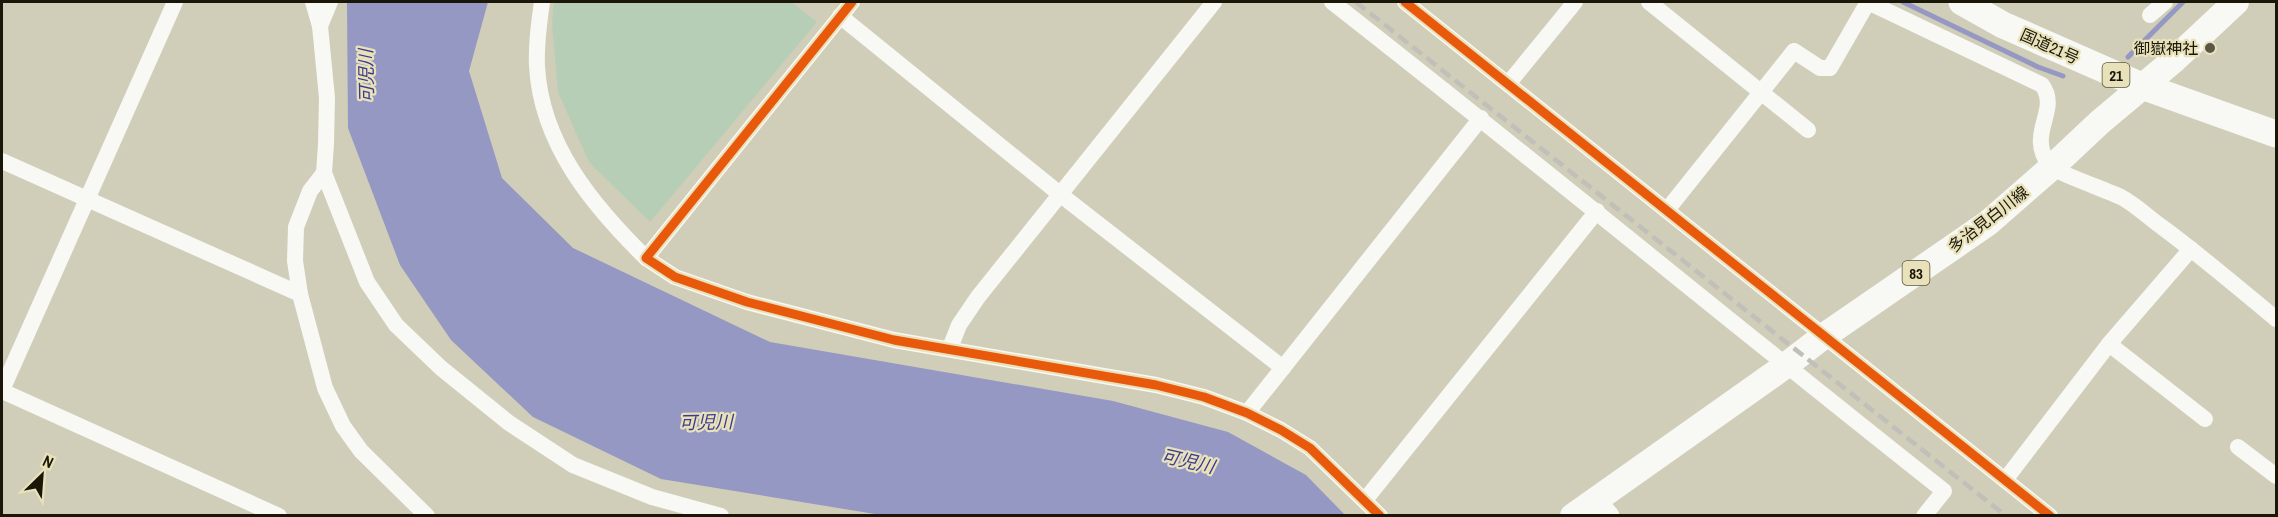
<svg xmlns="http://www.w3.org/2000/svg" width="2278" height="517" font-family="'Archivo Narrow','Noto Sans JP',sans-serif">
<style>
.green{fill:#b5ceb5}
.water{fill:#9498c2}
.lines{fill:none;stroke-linecap:round;stroke-linejoin:round}
.stream{stroke:#9498c2;stroke-width:5}
.minor{stroke:#f8f8f4;stroke-width:16}
.tertiary{stroke:#f8f8f4;stroke-width:21}
.primary{stroke:#f8f8f4;stroke-width:26}
.trunk{stroke:#f8f8f4;stroke-width:27}
.rail{stroke:#c0bfba;stroke-width:4.5;stroke-dasharray:12 6;stroke-linecap:butt}
.cycleway-casing{stroke:#e8e1ba;stroke-width:13}
.cycleway{stroke:#e8590c;stroke-width:9}
.poi-dot{fill:#5a5746;stroke:#e8e1ba;stroke-width:2}
.labels{text-anchor:middle;dominant-baseline:central;stroke-width:4.5;stroke-linejoin:round;paint-order:stroke}
.shield{fill:#e8e1ba;stroke:#58543e;stroke-width:1.5}
.shield-label{font-size:15px;font-weight:bold;fill:#1a1709}
.street-label{font-size:16px;fill:#1a1709;stroke:#e8e1ba}
.poi-label{font-size:16px;fill:#1a1709;stroke:#e8e1ba;text-anchor:end}
.water-label{font-size:18px;font-style:italic;fill:#3b3b8e;stroke:#e8e1ba}
</style>
<rect width="100%" height="100%" fill="#d0cdb8"/>
<path class="green" d="M554 2H791L817 22 650 222 589 162 558 92 552 23Z"/>
<path class="water" d="M347 2H488L469 71 502 178 573 248 770 342 1113 401 1228 432 1306 475 1345 515H881L661 479 533 417 451 340 400 265 348 128Z"/>
<g class="lines">
<g class="stream">
<path d="M1903 2 2038 67 2063 76"/>
<path d="M2128 57 2183 2"/>
</g>
<g class="minor">
<path d="M313 2 320 26 327 98 326 144 324 173 310 191 296 227 295 261 300 294 325 388 343 426 361 451 427 516"/>
<path d="M542 2C539 23 536 44 537 66 541 144 593 206 646 258"/>
<path d="M852 2 646 258 675 277 747 302 894 340 1156 385 1204 397 1247 413 1281 430 1310 448 1380 516"/>
<path d="M1332 2C1538 163 1739 329 1944 491L1924 516"/>
<path d="M1405 2 2050 516"/>
<path d="M1649 2 1808 130"/>
<path d="M1868 2 2042 85C2061 111 2025 133 2050 166 2055 172 2109 191 2121 197 2136 205 2149 218 2162 227 2201 256 2239 288 2276 319"/>
<path d="M2150 15 2165 2"/>
<path d="M840 16 1061 195 1283 368"/>
<path d="M320 26 330 2"/>
<path d="M1508 84 1575 2"/>
<path d="M2 161 300 294"/>
<path d="M324 173 367 282 396 325 441 368 509 423 573 465 652 497 721 516"/>
<path d="M1667 210 1794 51 1820 68H1830L1868 2"/>
<path d="M2109 344 2205 419"/>
<path d="M950 348 959 325 978 297 1214 2"/>
<path d="M2 390 175 2"/>
<path d="M2 391 279 516"/>
<path d="M1247 413 1481 118"/>
<path d="M2238 447 2276 476"/>
<path d="M2005 480 2109 344 2191 249"/>
<path d="M1365 500 1597 211"/>
</g>
<path class="tertiary" d="M1595 500 1609 516"/>
<path class="primary" d="M1573 516 1785 366 1824 336 1988 223 2051 168 2100 122 2174 60 2236 2"/>
<path class="trunk" d="M1962 2 2003 25 2142 86 2276 134"/>
<path class="rail" d="M1356 2 2006 516"/>
<defs>
<g id="cycleway">
<path d="M852 2 646 258 675 277 747 302 894 340 1156 385 1204 397 1247 413 1281 430 1310 448 1380 516"/>
<path d="M1405 2 2050 516"/>
</g>
</defs>
<use href="#cycleway" class="cycleway-casing"/>
<use href="#cycleway" class="cycleway"/>
</g>
<circle class="poi-dot" cx="2210" cy="48" r="6"/>
<g class="labels">
<g class="shield">
<rect x="2102.5" y="63" width="27" height="24" rx="4.5"/>
<rect x="1902.5" y="261" width="27" height="24" rx="4.5"/>
</g>
<g class="shield-label">
<text x="2116" y="75">21</text>
<text x="1916" y="273">83</text>
</g>
<g class="street-label">
<text transform="translate(2050 46) rotate(24)">国道21号</text>
<text transform="translate(1988 219) rotate(-38)">多治見白川線</text>
</g>
<g class="poi-label">
<text x="2198" y="48">御嶽神社</text>
</g>
<g class="water-label">
<text transform="translate(366 76) rotate(-91)">可児川</text>
<text transform="translate(706 422) rotate(-1)">可児川</text>
<text transform="translate(1188 461) rotate(13)">可児川</text>
</g>
</g>
<rect width="2278" height="517" fill="none" stroke="#1a1709" stroke-width="6"/>
<g transform="translate(42 475) rotate(25)" stroke="#e8e1ba" stroke-width="4.5" paint-order="stroke">
<path d="M0-4.5L10 22L0 15L-10 22Z" fill="#1a1709"/>
<text y="-9" font-size="16" font-weight="bold" text-anchor="middle" fill="#1a1709">N</text>
</g>
</svg>
